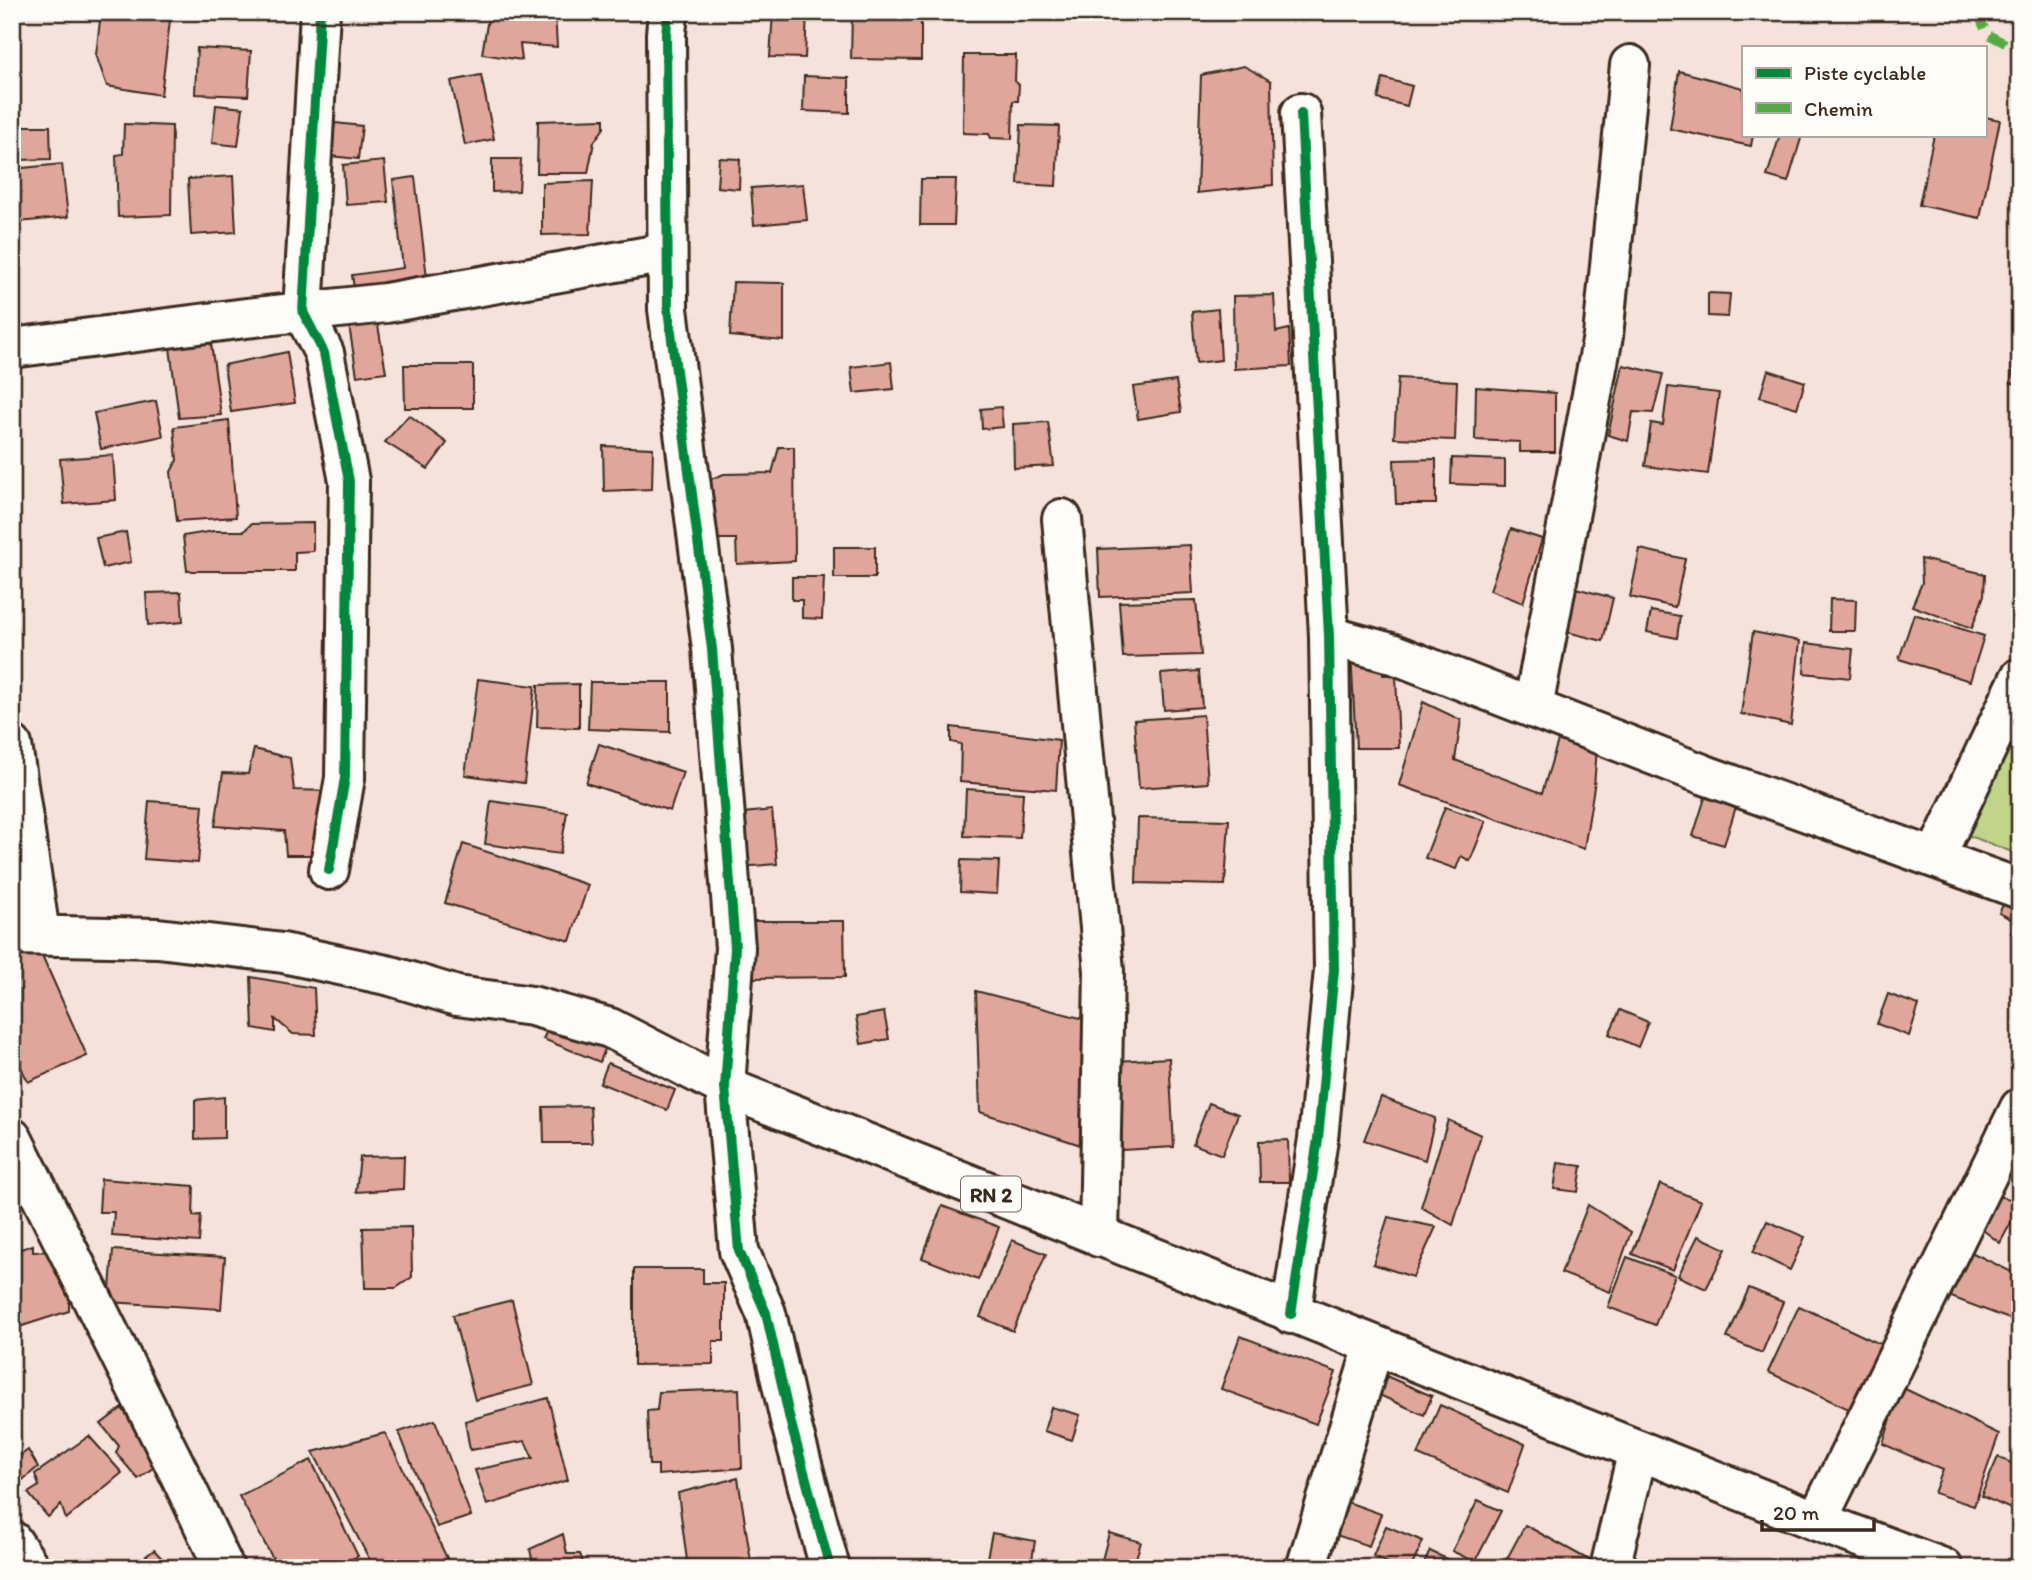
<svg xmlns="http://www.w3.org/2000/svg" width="2032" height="1580" font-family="Itim,sans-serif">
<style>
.green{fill:#c0d48a;stroke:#7e7f54;stroke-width:2}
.building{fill:#e0a69b;stroke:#3b2a1e;stroke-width:2}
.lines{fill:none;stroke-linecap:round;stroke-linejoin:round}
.minor-casing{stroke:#3b2a1e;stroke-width:44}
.highway-casing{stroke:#3b2a1e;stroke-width:44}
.minor{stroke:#fdfcf7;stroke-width:38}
.highway{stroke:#fdfcf7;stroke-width:38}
.quiet{stroke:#55ab43;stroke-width:9;stroke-dasharray:18 9;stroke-linecap:butt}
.cycleway-casing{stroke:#fdfcf7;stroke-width:15}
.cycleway{stroke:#00873e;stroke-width:10}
.labels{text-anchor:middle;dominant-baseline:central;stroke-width:6;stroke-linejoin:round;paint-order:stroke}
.shield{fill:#fdfcf7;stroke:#75695f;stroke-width:2}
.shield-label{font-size:21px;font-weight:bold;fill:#3b2a1e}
</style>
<rect width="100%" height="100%" fill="#f4e2db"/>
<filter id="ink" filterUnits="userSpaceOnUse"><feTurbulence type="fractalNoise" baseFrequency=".0143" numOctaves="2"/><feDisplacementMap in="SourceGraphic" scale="14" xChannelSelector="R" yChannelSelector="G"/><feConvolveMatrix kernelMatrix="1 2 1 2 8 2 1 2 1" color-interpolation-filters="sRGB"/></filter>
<g filter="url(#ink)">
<path class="green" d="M2020 707V855L1962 833Z"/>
<g class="building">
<path d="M101 12H171L161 95 107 86 96 55Z"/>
<path d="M489 12H555L557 47 520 44 522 60 482 54Z"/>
<path d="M773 12H807L805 58 770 57Z"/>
<path d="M852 12H921V60L851 59Z"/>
<path d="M197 48 251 51 248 96 195 94Z"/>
<path d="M964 55H1016L1015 81 1019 85 1018 101H1013L1012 139 991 138 989 134 963 133Z"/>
<path d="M1244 66 1271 81 1273 185 1197 193 1201 75Z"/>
<path d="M1679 71 1743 88V135H1753L1751 146 1670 129Z"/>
<path d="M481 75 494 139 465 145 451 81Z"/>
<path d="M804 76 849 78V113L803 111Z"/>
<path d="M1383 78 1412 86 1407 106 1378 99Z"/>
<path d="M216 105 243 108 238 146 212 143Z"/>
<path d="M1985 117 2000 120 1980 218 1919 205 1934 135H1985Z"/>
<path d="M604 119V128L594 142 588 173H537L538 121Z"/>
<path d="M335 123 362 126 358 159 330 156Z"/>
<path d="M124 124 172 126 171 215 118 217 116 155 123 154Z"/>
<path d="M1021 125 1059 126 1056 186 1018 184Z"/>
<path d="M19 126H50L51 159 20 160Z"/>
<path d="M1780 135H1802L1788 182 1767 176Z"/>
<path d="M719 158 740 159 739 189 717 187Z"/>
<path d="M492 159H521L519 191 492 192Z"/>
<path d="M384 161 388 202 346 205 343 165Z"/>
<path d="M62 164 68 217 19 222 13 169Z"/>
<path d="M233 176 236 232 191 235 188 179Z"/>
<path d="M415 177 428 286 355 294 352 275 403 268 393 180Z"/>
<path d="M921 179H956L954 225H920Z"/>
<path d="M593 181 590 234 542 235V183Z"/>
<path d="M803 184 807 220 754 225 751 188Z"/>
<path d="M733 282 784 283V341L730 336Z"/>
<path d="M1708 293 1730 294 1728 317 1708 316Z"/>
<path d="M1274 295 1276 332 1289 329 1291 366 1234 369 1233 296Z"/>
<path d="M1218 309 1221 360 1196 363 1192 312Z"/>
<path d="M376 314 386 372 357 376 348 319Z"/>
<path d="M209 329 221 415 179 418 168 332Z"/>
<path d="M2016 336 2020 337V384L2011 383Z"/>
<path d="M287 352 295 403 231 412 224 365Z"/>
<path d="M891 362 894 389 854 393 851 367Z"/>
<path d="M404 365H473V408H405Z"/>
<path d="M1623 365 1663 374 1653 413 1633 412 1628 441 1608 435Z"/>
<path d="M1768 370 1805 382 1797 408 1760 397Z"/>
<path d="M1398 378 1457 381 1455 440 1394 438Z"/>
<path d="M1176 381 1181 412 1138 419 1133 387Z"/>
<path d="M1476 387 1555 393V452H1520V442L1475 440Z"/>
<path d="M1668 387 1719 393 1708 474 1645 466 1651 423 1663 425Z"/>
<path d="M156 401 163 436 101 449 94 413Z"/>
<path d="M1001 407 1003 427 982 429 981 409Z"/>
<path d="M409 415 447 443 428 469 385 442Z"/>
<path d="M229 420 236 517 177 521 171 472 177 460 174 427Z"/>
<path d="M1048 422 1054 466 1014 468 1013 424Z"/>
<path d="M603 446 653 448 652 489 604 491Z"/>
<path d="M779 447H794L795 561 737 564 736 539H703L695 485 724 474 772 473Z"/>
<path d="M113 455 116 500 64 504 60 459Z"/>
<path d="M1452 458 1505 460V486L1451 484Z"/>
<path d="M1436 459V504H1396L1394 460Z"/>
<path d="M313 523V551L295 552V571H187L183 536 214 531H244L251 524Z"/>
<path d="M1511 529 1542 539 1523 603 1490 590Z"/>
<path d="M126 532 131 562 103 568 96 538Z"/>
<path d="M1190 545 1193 593 1100 597 1098 549Z"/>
<rect x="834" y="547" width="41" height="31"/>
<path d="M1640 549 1685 559 1675 607 1630 597Z"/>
<path d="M1921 559 1985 574 1984 595 1972 628 1912 606 1922 583Z"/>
<path d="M792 577H824L822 619 802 618V600H792Z"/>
<path d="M1576 588 1613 598 1603 641 1563 631Z"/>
<path d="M181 592 183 622 148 625 146 593Z"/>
<path d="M1830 599 1856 600 1855 631H1829Z"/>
<path d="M1196 600 1201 655 1123 657 1119 602Z"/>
<path d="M1651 611 1680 616 1677 638 1647 632Z"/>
<path d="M1914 614 1984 636 1970 681 1899 659Z"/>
<path d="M1753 632 1800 641 1791 725 1741 714Z"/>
<path d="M1806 643 1853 649 1850 678 1804 673Z"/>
<path d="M1351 651 1382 653 1383 675H1396L1399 748H1356Z"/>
<path d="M1199 671 1202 707 1164 710 1161 674Z"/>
<path d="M478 679 535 686 524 783 465 775Z"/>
<path d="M590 682H670V732L588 729Z"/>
<path d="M579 684V728L537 727 538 685Z"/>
<path d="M1423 702 1461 720 1455 760 1542 793 1560 734 1597 747 1594 787 1584 849 1399 785Z"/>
<path d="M1203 715 1208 783 1139 788 1134 720Z"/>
<path d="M951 727 1059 740 1056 790 960 782 961 744 951 742Z"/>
<path d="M599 744 683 772 670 811 586 783Z"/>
<path d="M254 749 290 758 294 790 329 791 318 855H286L284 831 215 826 223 773 248 774Z"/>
<path d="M1709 785 1740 794 1724 845 1693 836Z"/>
<path d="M966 789 1023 793 1020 838 964 836Z"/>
<path d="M149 801 203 805 198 863 144 859Z"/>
<path d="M491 801 567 812 560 854 485 844Z"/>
<path d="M1445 807 1486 821 1470 861 1461 856 1456 869 1425 858Z"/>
<path d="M772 810 777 864 740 867 734 814Z"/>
<path d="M1138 818 1229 820 1225 885 1136 883Z"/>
<path d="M463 844 588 885 570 941 445 903Z"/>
<path d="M961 860 999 861 997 894 960 892Z"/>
<path d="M2011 889 2020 893V938L2011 933 2017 922 1999 913Z"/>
<path d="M750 921H844L845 977 750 978Z"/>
<path d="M41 953 87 1056 28 1082 12 1048V956Z"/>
<path d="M251 977 314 988 316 1035 293 1034 275 1019V1032L253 1028Z"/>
<path d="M976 991 1092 1021 1096 1150 980 1112Z"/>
<path d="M1888 994 1919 1005 1909 1036 1877 1024Z"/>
<path d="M1620 1010 1648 1022 1638 1047 1609 1034Z"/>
<path d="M884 1012 889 1039 861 1044 856 1017Z"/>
<path d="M550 1024 606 1046 600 1062 543 1039Z"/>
<path d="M1169 1058 1174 1147 1122 1150 1117 1061Z"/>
<path d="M608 1063 675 1090 667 1110 600 1083Z"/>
<path d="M224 1097V1138L195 1139V1100Z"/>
<path d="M1381 1097 1435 1118 1425 1160 1364 1140Z"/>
<path d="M1209 1103 1238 1114 1222 1155 1193 1144Z"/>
<path d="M590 1106 592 1143H544L543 1107Z"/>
<path d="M1448 1120 1481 1135 1453 1225 1421 1207Z"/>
<path d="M1288 1140 1289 1182H1260L1259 1141Z"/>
<path d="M404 1156 403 1189 356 1192 360 1157Z"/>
<path d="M1558 1163 1582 1166 1578 1192 1554 1189Z"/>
<path d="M101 1179 194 1186 193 1216 201 1215 199 1242 112 1236 114 1212H99Z"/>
<path d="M1660 1184 1701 1201 1673 1270 1632 1254Z"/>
<path d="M1992 1195 2020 1201V1206L2000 1243 1979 1227Z"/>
<path d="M1588 1205 1631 1232 1610 1292 1561 1273Z"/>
<path d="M942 1206 999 1227 978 1280 922 1258Z"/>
<path d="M1388 1217 1436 1227 1413 1277 1373 1264Z"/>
<path d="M1767 1221 1805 1237 1790 1270 1753 1252Z"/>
<path d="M411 1227 412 1277 396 1288H365L363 1228Z"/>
<path d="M1698 1236 1726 1249 1706 1289 1678 1276Z"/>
<path d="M1012 1240 1046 1254 1013 1331 980 1317Z"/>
<path d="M33 1245V1252L51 1251 78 1303H69V1311L19 1327 12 1316V1252Z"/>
<path d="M1965 1249 2020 1276V1323L1951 1297Z"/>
<path d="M113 1250 225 1257 221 1309 109 1302Z"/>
<path d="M1627 1257 1675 1275 1655 1325 1608 1307Z"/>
<path d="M634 1269H703V1283H724V1341H713V1364L634 1365Z"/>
<path d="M1749 1288 1783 1302 1762 1353 1727 1338Z"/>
<path d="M512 1300 533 1385 475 1400 453 1315Z"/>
<path d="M1799 1306 1895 1351 1864 1416 1768 1372Z"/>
<path d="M1240 1336 1336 1372 1316 1424 1221 1389Z"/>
<path d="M1386 1376 1432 1396 1424 1415 1377 1394Z"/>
<path d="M1901 1387 1999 1434 1974 1506 1934 1493 1943 1470 1883 1444Z"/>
<path d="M739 1389 742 1468 658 1475V1465H649L647 1411 657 1410 659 1392Z"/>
<path d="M548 1398 568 1480 487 1505 475 1470 533 1458 525 1441 470 1450 465 1421Z"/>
<path d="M1440 1405 1525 1444 1508 1493 1418 1455Z"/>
<path d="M1051 1407 1080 1415 1072 1440 1044 1431Z"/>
<path d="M122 1408 158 1464 138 1479 116 1453 119 1446 101 1424Z"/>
<path d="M435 1420 471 1516 437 1527 399 1432Z"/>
<path d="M385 1433 452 1568H374L313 1452Z"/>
<path d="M89 1436 122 1473 66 1519 61 1505 48 1517 28 1493 39 1486 35 1474Z"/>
<path d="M28 1450 38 1467 13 1488 12 1462Z"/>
<path d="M1998 1457 2020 1467V1513L1981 1496Z"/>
<path d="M311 1460 358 1556 335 1568H278L239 1496Z"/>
<path d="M738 1478 752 1568H688L678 1493Z"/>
<path d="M1339 1499 1381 1514 1369 1546 1327 1532Z"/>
<path d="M1478 1500 1501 1511 1475 1562 1452 1551Z"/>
<path d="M1525 1525 1589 1560 1585 1568H1511L1504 1564Z"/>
<path d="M1386 1526 1423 1541 1411 1568H1398L1373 1556Z"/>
<path d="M992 1533 1035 1541 1031 1566 987 1558Z"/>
<path d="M1109 1533 1141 1542 1133 1568H1100Z"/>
<path d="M563 1534 567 1554H580L585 1568H527L533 1564 530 1549Z"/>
<path d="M154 1550 171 1568H130Z"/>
<path d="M1430 1551 1465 1568H1422Z"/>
<path d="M1326 1556 1361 1568H1322Z"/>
</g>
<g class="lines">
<defs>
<g id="minor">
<path d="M320 12 303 312 324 353 349 481 345 778 329 870"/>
<path d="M668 12 666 34 668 309 712 649 735 948 725 1087 739 1251 766 1313 790 1420 830 1568"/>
<path d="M12 348 246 318 386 303 666 253"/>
<path d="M1062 519 1104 971 1099 1237"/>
<path d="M1329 636 1391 653 1705 775 2020 889"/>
<path d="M1533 708 1603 336 1630 65"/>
<path d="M12 745 40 934"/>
<path d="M1935 858 2020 678"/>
<path d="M12 1138 180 1475 224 1568"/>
<path d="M1291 1314 1318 1139 1334 970 1329 636 1301 113"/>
<path d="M1817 1521 2020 1108"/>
<path d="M12 1541 30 1568"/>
<path d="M1306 1568 1374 1346"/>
<path d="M1610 1568 1638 1450"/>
</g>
<path id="highway" d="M12 935 158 938 283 953 391 976 457 996 532 1006 610 1028 725 1087 1817 1521 1943 1568"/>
</defs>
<use href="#minor" class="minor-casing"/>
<use href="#highway" class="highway-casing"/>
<use href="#minor" class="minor"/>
<use href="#highway" class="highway"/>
<path class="quiet" d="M1977 12 1987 34 2020 51"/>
<defs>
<g id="cycleway">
<path d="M320 12 303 312 324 353 349 481 345 778 329 870"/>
<path d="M668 12 666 34 668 309 712 649 735 948 725 1087 739 1251 766 1313 790 1420 830 1568"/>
<path d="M1291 1314 1318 1139 1334 970 1329 636 1301 113"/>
</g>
</defs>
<use href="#cycleway" class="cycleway-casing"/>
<use href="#cycleway" class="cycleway"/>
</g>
</g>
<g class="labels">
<rect class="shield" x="961" y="1176.5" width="60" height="35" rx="5"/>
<g class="shield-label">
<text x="991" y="1194">RN 2</text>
</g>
</g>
<rect width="2032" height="1580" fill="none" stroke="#fdfcf7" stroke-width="42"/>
<rect x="21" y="21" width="1990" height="1538" fill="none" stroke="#3b2a1e" stroke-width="2.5" filter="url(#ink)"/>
<rect x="1742" y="46" width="245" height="91" fill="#fdfcf7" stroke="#afa8a0" stroke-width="2"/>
<rect x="1756" y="68" width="35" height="10" fill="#00873e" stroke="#afa8a0" stroke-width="2"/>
<text x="1804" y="80" font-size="21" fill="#3b2a1e">Piste cyclable</text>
<rect x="1756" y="103" width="35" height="10" fill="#55ab43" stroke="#afa8a0" stroke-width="2"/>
<text x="1804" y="116" font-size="21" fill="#3b2a1e">Chemin</text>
<path d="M1762 1520v10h112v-10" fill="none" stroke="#3b2a1e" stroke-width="3.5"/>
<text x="1773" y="1520" font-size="21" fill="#3b2a1e" stroke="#fdfcf7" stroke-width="5" paint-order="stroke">20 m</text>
</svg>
